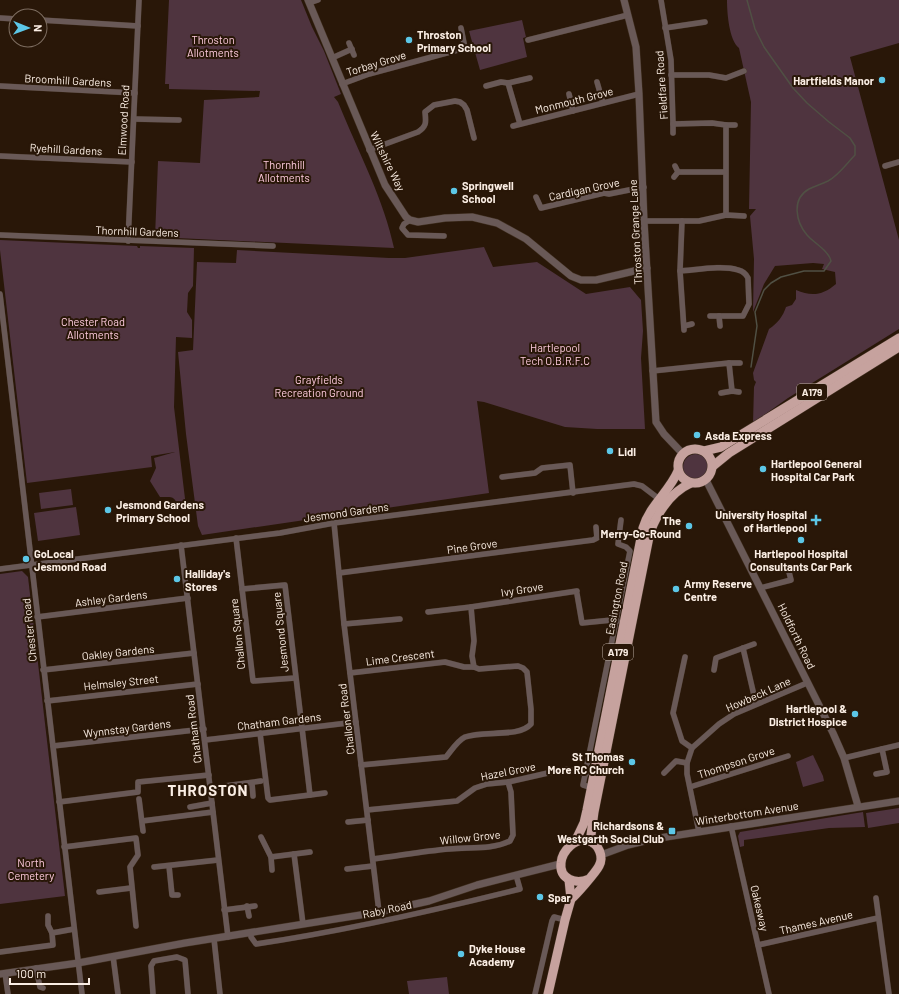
<svg xmlns="http://www.w3.org/2000/svg" width="899" height="994" font-family="Barlow,sans-serif">
<style>
.green{fill:#4f343f}
.lines{fill:none;stroke-linecap:round;stroke-linejoin:round}
.stream{stroke:#505044;stroke-width:1.5}
.minor-casing{stroke:#423122;stroke-width:6}
.tertiary-casing{stroke:#423122;stroke-width:8}
.trunk-casing{stroke:#423122;stroke-width:10}
.minor{stroke:#695957;stroke-width:5.5}
.tertiary{stroke:#695957;stroke-width:7}
.trunk{stroke:#c6a29e;stroke-width:9}
.poi-dot{fill:#5cc7e7;stroke:#291708;stroke-width:1.5}
.labels{text-anchor:middle;dominant-baseline:central;stroke-width:4;stroke-linejoin:round;paint-order:stroke}
.shield{fill:#291708;stroke:#bcaea2;stroke-width:1}
.shield-label{font-size:10px;font-weight:bold;fill:#fbeee4}
.poi-label{font-size:11px;font-weight:bold;fill:#fbeee4;stroke:#291708;text-anchor:start}
.park-label{font-size:11px;fill:#fecbde;stroke:#291708}
.street-label{font-size:11px;fill:#fbeee4;stroke:#291708}
.district-label{font-size:15px;font-weight:bold;letter-spacing:1px;fill:#fbeee4;stroke:#291708}
</style>
<rect width="100%" height="100%" fill="#291708"/>
<g class="green">
<path d="M169 0H301L312 27 324 51 341 94 334 97 338 102 343 114C361 157 384 201 394 248L155 237 158 161 200 163 204 100 259 97 260 91 169 89V84H165Z"/>
<path d="M727 0H899V43L850 57 899 240V329L788 398 753 423 754 387 756 382 754 380 753 373 769 329C778 323 783 316 786 307L792 305 796 299V290C812 297 823 295 836 284L835 272 822 269 824 264 813 263 775 266 764 284 753 312 754 259 750 216 756 209H749L751 102 739 48C729 40 727 13 727 0Z"/>
<path d="M522 20 526 37 523 38 527 57 480 70 469 31Z"/>
<path d="M0 240 137 246 138 248H140V246L194 248 193 286 188 293 187 312 192 320V338L176 337 174 407 186 507H178C175 495 171 497 160 497L150 481 156 468 154 458 175 452 151 456 152 467 27 483 0 250Z"/>
<path d="M484 247 493 267 537 262 586 294 630 287 641 300 643 331 641 358 645 429H597L565 427 484 402 477 401 489 493 202 535 198 526 186 434 178 352 193 350 197 262 236 263 237 250 389 258H405Z"/>
<circle cx="696" cy="467" r="13"/>
<path d="M71 489 73 505 41 509 39 493Z"/>
<path d="M76 507 80 535 38 541 34 513Z"/>
<path d="M22 571 28 577 65 896 0 904V574Z"/>
<path d="M813 755 823 776 824 781 803 787 796 762Z"/>
<path d="M899 808V823L868 828 866 813Z"/>
<path d="M863 812 865 827 829 828 744 840V846L740 847 738 836 740 832Z"/>
<path d="M447 977 449 994H409L407 981Z"/>
</g>
<g class="lines">
<path class="stream" d="M747 0 755 29 764 47 793 88 807 103 829 122 850 138 855 146V155C847 163 839 175 828 181 822 184 815 186 809 189 791 199 796 222 807 235 814 243 829 251 831 261L824 271H804L781 277 771 283 764 290 755 312 757 326 751 367"/>
<defs>
<g id="minor">
<path d="M661 0 671 60 673 124 712 123 726 125V215"/>
<path d="M309 3 318 0"/>
<path d="M0 18 16 19"/>
<path d="M40 20 138 26"/>
<path d="M665 28 705 22"/>
<path d="M528 40 628 15"/>
<path d="M349 43 354 55"/>
<path d="M332 58 352 49"/>
<path d="M671 75H709L726 78 744 71"/>
<path d="M597 82 603 103"/>
<path d="M508 83 520 124"/>
<path d="M342 84 369 74 465 48 461 28"/>
<path d="M0 86 135 93"/>
<path d="M486 86 501 82 508 83 530 78"/>
<path d="M569 94 573 111"/>
<path d="M134 119 179 120"/>
<path d="M673 124V133"/>
<path d="M726 125H735"/>
<path d="M513 126 639 94"/>
<path d="M369 150 418 132C427 126 426 122 425 112L434 105 455 101 460 102 464 105 467 110 474 138"/>
<path d="M0 156 132 162"/>
<path d="M885 166 899 162"/>
<path d="M678 172H725"/>
<path d="M674 177 678 172 675 166"/>
<path d="M536 197 541 208 604 193 609 194 644 187"/>
<path d="M410 220 404 224 402 228 408 235 444 236"/>
<path d="M644 221H699L726 215 744 216"/>
<path d="M682 221 680 271 684 330"/>
<path d="M0 235 273 246"/>
<path d="M128 241 139 0"/>
<path d="M680 271C696 270 723 265 738 270 743 271 746 274 748 278L749 304 743 316H710"/>
<path d="M0 294 82 994"/>
<path d="M719 316 720 326"/>
<path d="M684 326 692 324"/>
<path d="M729 363H740"/>
<path d="M652 371 729 363 732 391"/>
<path d="M721 393 732 391 739 392"/>
<path d="M502 477 535 473 542 468 570 465 573 493"/>
<path d="M334 523 344 624 379 912"/>
<path d="M236 538 253 681 295 678"/>
<path d="M181 545 228 937"/>
<path d="M0 569 280 533 334 523 634 484 642 486 659 499"/>
<path d="M339 573 593 540 597 538 596 527"/>
<path d="M760 588 791 580 788 568"/>
<path d="M242 589 285 585 310 795 325 793"/>
<path d="M577 594 582 623 612 620 617 621"/>
<path d="M428 612 471 607"/>
<path d="M37 617 188 598"/>
<path d="M344 624 400 619"/>
<path d="M743 648 756 704"/>
<path d="M685 657 673 713 682 741 692 748"/>
<path d="M474 667 472 656 474 641 471 607 577 591"/>
<path d="M43 670 194 653"/>
<path d="M714 670 716 658 754 644"/>
<path d="M350 673 445 662 464 667H474L479 669 518 666 523 668 527 672 531 709V724C519 738 484 730 465 737 458 740 451 751 446 757L361 765"/>
<path d="M47 701 198 684"/>
<path d="M260 733 268 798 270 800 310 795"/>
<path d="M205 740 356 722"/>
<path d="M53 746 204 729"/>
<path d="M844 758 899 745"/>
<path d="M664 773 676 761 687 763"/>
<path d="M876 774 887 772 882 749"/>
<path d="M252 783 253 796"/>
<path d="M690 787 788 756"/>
<path d="M210 788 261 781"/>
<path d="M593 788 583 785 630 551 626 547 618 544 621 520"/>
<path d="M139 799 143 831"/>
<path d="M59 802 138 792V782L209 775"/>
<path d="M190 807 212 803"/>
<path d="M367 810 457 801 475 788 487 784 508 782 561 770 566 769 586 774"/>
<path d="M142 821 213 812"/>
<path d="M348 822 368 820"/>
<path d="M731 826 769 994"/>
<path d="M699 832 687 774V763L692 748 719 724 734 714 807 683"/>
<path d="M261 837 271 857 272 870"/>
<path d="M64 847 136 838 138 855 130 867 136 926"/>
<path d="M294 854 303 924"/>
<path d="M271 857 310 852"/>
<path d="M373 859C398 856 424 851 449 849 470 847 492 850 510 841L513 835 511 792 508 782"/>
<path d="M169 866 172 895H178"/>
<path d="M154 867 218 860"/>
<path d="M347 869 373 866"/>
<path d="M99 892 131 888"/>
<path d="M876 898 889 994"/>
<path d="M247 906 249 916"/>
<path d="M224 910 255 906"/>
<path d="M48 916V925L52 933"/>
<path d="M251 933V937L256 944C345 931 432 911 520 889L516 875"/>
<path d="M214 939 220 994"/>
<path d="M758 945 878 918"/>
<path d="M0 952 53 945 52 933 74 929"/>
<path d="M113 956 118 994"/>
<path d="M36 968 40 987 43 988"/>
<path d="M5 973 8 994"/>
<path d="M153 994 151 966 154 961 177 957 185 960 188 994"/>
<path d="M535 994 552 921 554 917 565 920"/>
</g>
<g id="tertiary">
<path d="M308 0 385 185 406 217 410 220 418 222 445 218 472 217 497 223 526 239 571 276 581 280H596L647 268"/>
<path d="M624 0 636 47 639 94 644 221 656 422 664 434 683 454"/>
<path d="M706 480 833 733 844 758 858 806"/>
<path d="M601 855 628 845 653 839 899 801"/>
<path d="M0 974 78 963 185 943 379 912 429 901 477 885 560 864"/>
</g>
<g id="trunk">
<circle cx="695" cy="466" r="17"/>
<path d="M704 451 721 447 899 338"/>
<path d="M713 466 729 453 899 347"/>
<path d="M575 842 584 823 587 810 643 528C650 505 669 492 678 471"/>
<path d="M593 843 591 835 594 812 650 532C658 512 671 492 691 483"/>
<path d="M571 899C576 895 596 872 599 866 604 857 599 844 589 841 576 836 562 851 561 863 559 879 576 885 589 879"/>
<path d="M548 994 565 920 571 899 569 880"/>
</g>
</defs>
<use href="#minor" class="minor-casing"/>
<use href="#tertiary" class="tertiary-casing"/>
<use href="#trunk" class="trunk-casing"/>
<use href="#minor" class="minor"/>
<use href="#tertiary" class="tertiary"/>
<use href="#trunk" class="trunk"/>
</g>
<g class="poi-dot">
<circle cx="409" cy="40" r="4"/>
<circle cx="882" cy="80" r="4"/>
<circle cx="454" cy="191" r="4"/>
<circle cx="697" cy="435" r="4"/>
<circle cx="610" cy="451" r="4"/>
<circle cx="763" cy="469" r="4"/>
<circle cx="108" cy="510" r="4"/>
<path d="M814 514h4v4h4v4h-4v4h-4v-4h-4v-4h4z"/>
<circle cx="689" cy="526" r="4"/>
<circle cx="801" cy="540" r="4"/>
<circle cx="26" cy="559" r="4"/>
<circle cx="177" cy="579" r="4"/>
<circle cx="676" cy="589" r="4"/>
<circle cx="855" cy="714" r="4"/>
<circle cx="632" cy="762" r="4"/>
<rect x="668" y="827" width="8" height="8" rx="2"/>
<circle cx="540" cy="897" r="4"/>
<circle cx="461" cy="954" r="4"/>
</g>
<g class="labels">
<g class="shield">
<rect x="797" y="384" width="30" height="16" rx="3"/>
<rect x="603" y="644" width="30" height="16" rx="3"/>
</g>
<g class="shield-label">
<text x="812" y="392">A179</text>
<text x="618" y="652">A179</text>
</g>
<g class="poi-label">
<text x="417" y="34">Throston<tspan x="417" dy="13">Primary School</tspan></text>
<text x="874" y="80" text-anchor="end">Hartfields Manor</text>
<text x="462" y="185">Springwell<tspan x="462" dy="13">School</tspan></text>
<text x="705" y="435">Asda Express</text>
<text x="618" y="451">Lidl</text>
<text x="771" y="463">Hartlepool General<tspan x="771" dy="13">Hospital Car Park</tspan></text>
<text x="116" y="504">Jesmond Gardens<tspan x="116" dy="13">Primary School</tspan></text>
<text x="807" y="514" text-anchor="end">University Hospital<tspan x="807" dy="13">of Hartlepool</tspan></text>
<text x="681" y="520" text-anchor="end">The<tspan x="681" dy="13">Merry-Go-Round</tspan></text>
<text x="34" y="553">GoLocal<tspan x="34" dy="13">Jesmond Road</tspan></text>
<text x="801" y="553" text-anchor="middle">Hartlepool Hospital<tspan x="801" dy="13">Consultants Car Park</tspan></text>
<text x="185" y="573">Halliday's<tspan x="185" dy="13">Stores</tspan></text>
<text x="684" y="583">Army Reserve<tspan x="684" dy="13">Centre</tspan></text>
<text x="847" y="708" text-anchor="end">Hartlepool &amp;<tspan x="847" dy="13">District Hospice</tspan></text>
<text x="624" y="756" text-anchor="end">St Thomas<tspan x="624" dy="13">More RC Church</tspan></text>
<text x="664" y="825" text-anchor="end">Richardsons &amp;<tspan x="664" dy="13">Westgarth Social Club</tspan></text>
<text x="548" y="897">Spar</text>
<text x="469" y="948">Dyke House<tspan x="469" dy="13">Academy</tspan></text>
</g>
<g class="park-label">
<text x="213" y="39">Throston<tspan x="213" dy="13">Allotments</tspan></text>
<text x="284" y="164">Thornhill<tspan x="284" dy="13">Allotments</tspan></text>
<text x="93" y="321">Chester Road<tspan x="93" dy="13">Allotments</tspan></text>
<text x="555" y="347">Hartlepool<tspan x="555" dy="13">Tech O.B.R.F.C</tspan></text>
<text x="319" y="379">Grayfields<tspan x="319" dy="13">Recreation Ground</tspan></text>
<text x="31" y="862">North<tspan x="31" dy="13">Cemetery</tspan></text>
</g>
<g class="street-label">
<text transform="translate(376 63) rotate(-17)">Torbay Grove</text>
<text transform="translate(68 80) rotate(3)">Broomhill Gardens</text>
<text transform="translate(661 85) rotate(-94)">Fieldfare Road</text>
<text transform="translate(574 100) rotate(-14)">Monmouth Grove</text>
<text transform="translate(123 120) rotate(-87)">Elmwood Road</text>
<text transform="translate(66 149) rotate(3)">Ryehill Gardens</text>
<text transform="translate(388 161) rotate(64)">Wiltshire Way</text>
<text transform="translate(584 189) rotate(-12)">Cardigan Grove</text>
<text transform="translate(137 231) rotate(2)">Thornhill Gardens</text>
<text transform="translate(635 232) rotate(-93)">Throston Grange Lane</text>
<text transform="translate(346 512) rotate(-8)">Jesmond Gardens</text>
<text transform="translate(472 546) rotate(-8)">Pine Grove</text>
<text transform="translate(522 589) rotate(-9)">Ivy Grove</text>
<text transform="translate(111 598) rotate(-7)">Ashley Gardens</text>
<text transform="translate(616 598) rotate(-79)">Easington Road</text>
<text transform="translate(29 630) rotate(-96)">Chester Road</text>
<text transform="translate(280 632) rotate(-96)">Jesmond Square</text>
<text transform="translate(237 634) rotate(-96)">Challon Square</text>
<text transform="translate(797 636) rotate(64)">Holdforth Road</text>
<text transform="translate(118 652) rotate(-6)">Oakley Gardens</text>
<text transform="translate(400 657) rotate(-7)">Lime Crescent</text>
<text transform="translate(121 682) rotate(-6)">Helmsley Street</text>
<text transform="translate(758 694) rotate(-24)">Howbeck Lane</text>
<text transform="translate(346 719) rotate(-97)">Challoner Road</text>
<text transform="translate(279 721) rotate(-7)">Chatham Gardens</text>
<text transform="translate(127 728) rotate(-7)">Wynnstay Gardens</text>
<text transform="translate(193 729) rotate(-97)">Chatham Road</text>
<text transform="translate(736 762) rotate(-18)">Thompson Grove</text>
<text transform="translate(508 771) rotate(-11)">Hazel Grove</text>
<text transform="translate(747 813) rotate(-9)">Winterbottom Avenue</text>
<text transform="translate(470 837) rotate(-6)">Willow Grove</text>
<text transform="translate(760 908) rotate(77)">Oakesway</text>
<text transform="translate(387 909) rotate(-12)">Raby Road</text>
<text transform="translate(816 922) rotate(-13)">Thames Avenue</text>
</g>
<g class="district-label">
<text x="208" y="790">THROSTON</text>
</g>
</g>
<g transform="translate(28 28) rotate(91)"><circle r="19" fill="#291708" stroke="#7d6d60"/>
<path d="M0-3L7 15L0 10L-7 15Z" fill="#5cc7e7"/>
<text y="-6" font-size="11" font-weight="bold" text-anchor="middle" fill="#fbeee4">N</text>
</g>
<path d="M10 978v6h79v-6" fill="none" stroke="#fbeee4" stroke-width="2"/>
<text x="16" y="978" font-size="12" fill="#fbeee4" stroke="#291708" stroke-width="3" paint-order="stroke">100 m</text>
</svg>
